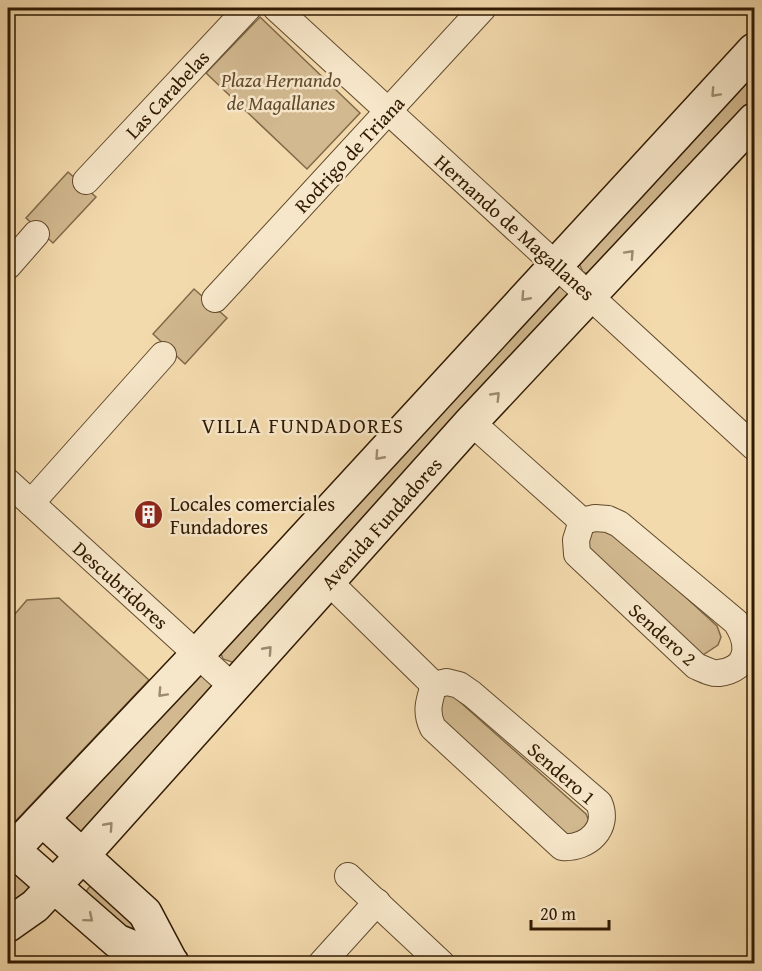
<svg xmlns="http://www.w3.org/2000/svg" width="762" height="971" font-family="'Gentium Book Plus',serif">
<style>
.green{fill:#d2b990;stroke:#816a49;stroke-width:1.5}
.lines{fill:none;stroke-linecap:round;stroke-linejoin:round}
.street-casing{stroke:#614a2d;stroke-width:28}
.secondary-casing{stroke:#301a02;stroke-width:36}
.street{stroke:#f7e7ca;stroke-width:26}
.secondary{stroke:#f7e7ca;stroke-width:33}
.oneway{stroke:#9d8b70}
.labels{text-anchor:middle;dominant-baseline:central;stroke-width:5;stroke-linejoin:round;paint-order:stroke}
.park-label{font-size:20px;font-style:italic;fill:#614a2d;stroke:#f7e7ca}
.street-label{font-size:20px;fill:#301a02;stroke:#f7e7ca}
.poi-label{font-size:20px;fill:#301a02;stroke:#f7e7ca;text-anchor:start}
.neighbourhood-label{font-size:21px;letter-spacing:1.5px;fill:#301a02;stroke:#f7e7ca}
</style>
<rect width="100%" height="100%" fill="#f3daad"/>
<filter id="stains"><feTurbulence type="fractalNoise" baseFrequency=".00333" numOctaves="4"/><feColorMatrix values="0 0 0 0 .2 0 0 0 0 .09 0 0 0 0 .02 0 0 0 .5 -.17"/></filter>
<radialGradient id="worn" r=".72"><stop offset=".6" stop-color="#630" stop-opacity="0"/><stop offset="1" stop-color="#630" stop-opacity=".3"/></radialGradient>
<g class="green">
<path d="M260 17 360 113 307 169 206 73Z"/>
<path d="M754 63V106L596 277 583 272 576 257Z"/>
<path d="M68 172 96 197 53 243 26 218Z"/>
<path d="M553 282 567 287 574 302 238 664 223 659 218 645Z"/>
<path d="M194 289 227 318 185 364 153 334Z"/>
<path d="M608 526 717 626 721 637 718 645 703 655 696 652 586 550 587 531Z"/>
<path d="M59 598 149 680 8 829V622L27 600Z"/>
<path d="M193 673 204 677 215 689 76 839 57 819Z"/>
<path d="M451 694 586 814 589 821 585 835H564L434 712 439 695Z"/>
<path d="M15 869 31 882 34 891 8 911V874Z"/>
<path d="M91 885 139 926 153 945 131 935 84 894Z"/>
</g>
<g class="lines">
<defs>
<g id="street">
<path d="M276 8 754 447"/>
<path d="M86 181 248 8"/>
<path d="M8 266 36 234"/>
<path d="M215 299 483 8"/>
<path d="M471 422 582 521"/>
<path d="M8 482 234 688"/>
<path d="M31 503 163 355"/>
<path d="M595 518 608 519 619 524 736 622C750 643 751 669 719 673 713 674 703 669 696 666L577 554 576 540 582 521Z"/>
<path d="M329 582 434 685"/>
<path d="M447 682 459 685 472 694 599 803C610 828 588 849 562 847L433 728C425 712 429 701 434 685Z"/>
<path d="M348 876 442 964"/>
<path d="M321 964 377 902"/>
</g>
<g id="secondary">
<path d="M43 820 145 913 172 964"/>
<path d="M14 851 117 941 172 963"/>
<path d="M8 855 197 655 754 50"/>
<path d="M8 925 35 906 82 856 471 422 754 120"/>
</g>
</defs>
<use href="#street" class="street-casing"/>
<use href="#secondary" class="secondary-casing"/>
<use href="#street" class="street"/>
<use href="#secondary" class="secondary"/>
</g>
<defs><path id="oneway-chevron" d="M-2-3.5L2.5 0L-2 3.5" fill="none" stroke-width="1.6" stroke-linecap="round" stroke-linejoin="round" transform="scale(1.5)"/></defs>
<g class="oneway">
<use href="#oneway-chevron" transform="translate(715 93) rotate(133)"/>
<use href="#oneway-chevron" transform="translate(630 254) rotate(-47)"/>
<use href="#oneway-chevron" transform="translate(525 297) rotate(132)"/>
<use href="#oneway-chevron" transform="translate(496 396) rotate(-46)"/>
<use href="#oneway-chevron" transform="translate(379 456) rotate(132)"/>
<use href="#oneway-chevron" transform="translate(268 650) rotate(-48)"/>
<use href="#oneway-chevron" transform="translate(162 693) rotate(133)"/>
<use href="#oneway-chevron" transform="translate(109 826) rotate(-48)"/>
<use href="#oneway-chevron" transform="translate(89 918) rotate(40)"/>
</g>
<defs>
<symbol id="building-disc" viewBox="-11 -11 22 22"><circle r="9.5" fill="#8f2418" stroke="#f7e7ca"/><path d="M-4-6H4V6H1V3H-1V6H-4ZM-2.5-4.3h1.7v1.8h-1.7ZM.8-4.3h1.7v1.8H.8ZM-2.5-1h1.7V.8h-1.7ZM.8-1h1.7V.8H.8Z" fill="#fff"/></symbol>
</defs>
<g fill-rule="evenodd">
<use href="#building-disc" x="132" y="498" width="33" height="33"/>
</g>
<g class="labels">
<g class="park-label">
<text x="281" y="79">Plaza Hernando<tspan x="281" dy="23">de Magallanes</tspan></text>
</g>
<g class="street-label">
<text transform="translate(167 94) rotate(-47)">Las Carabelas</text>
<text transform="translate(349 154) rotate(-47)">Rodrigo de Triana</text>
<text transform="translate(515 227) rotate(42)">Hernando de Magallanes</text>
<text transform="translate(381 523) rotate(-48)">Avenida Fundadores</text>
<text transform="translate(121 585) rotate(42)">Descubridores</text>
<text transform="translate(663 634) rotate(42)">Sendero 2</text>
<text transform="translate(562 773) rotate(41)">Sendero 1</text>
</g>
<g class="poi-label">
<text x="170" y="503">Locales comerciales<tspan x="170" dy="23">Fundadores</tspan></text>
</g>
<g class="neighbourhood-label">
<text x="303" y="425">VILLA FUNDADORES</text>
</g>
</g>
<rect width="762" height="971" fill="none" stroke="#f3daad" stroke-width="30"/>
<rect x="9" y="9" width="744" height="953" fill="none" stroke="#301a02" stroke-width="3"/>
<rect x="15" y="15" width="732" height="941" fill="none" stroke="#301a02" stroke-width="1.5"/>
<path d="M531 920v9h78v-9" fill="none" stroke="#301a02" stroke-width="3"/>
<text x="540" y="920" font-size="18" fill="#301a02" stroke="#f7e7ca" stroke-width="4.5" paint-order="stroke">20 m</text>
<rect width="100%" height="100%" filter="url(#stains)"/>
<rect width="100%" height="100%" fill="url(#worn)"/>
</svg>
